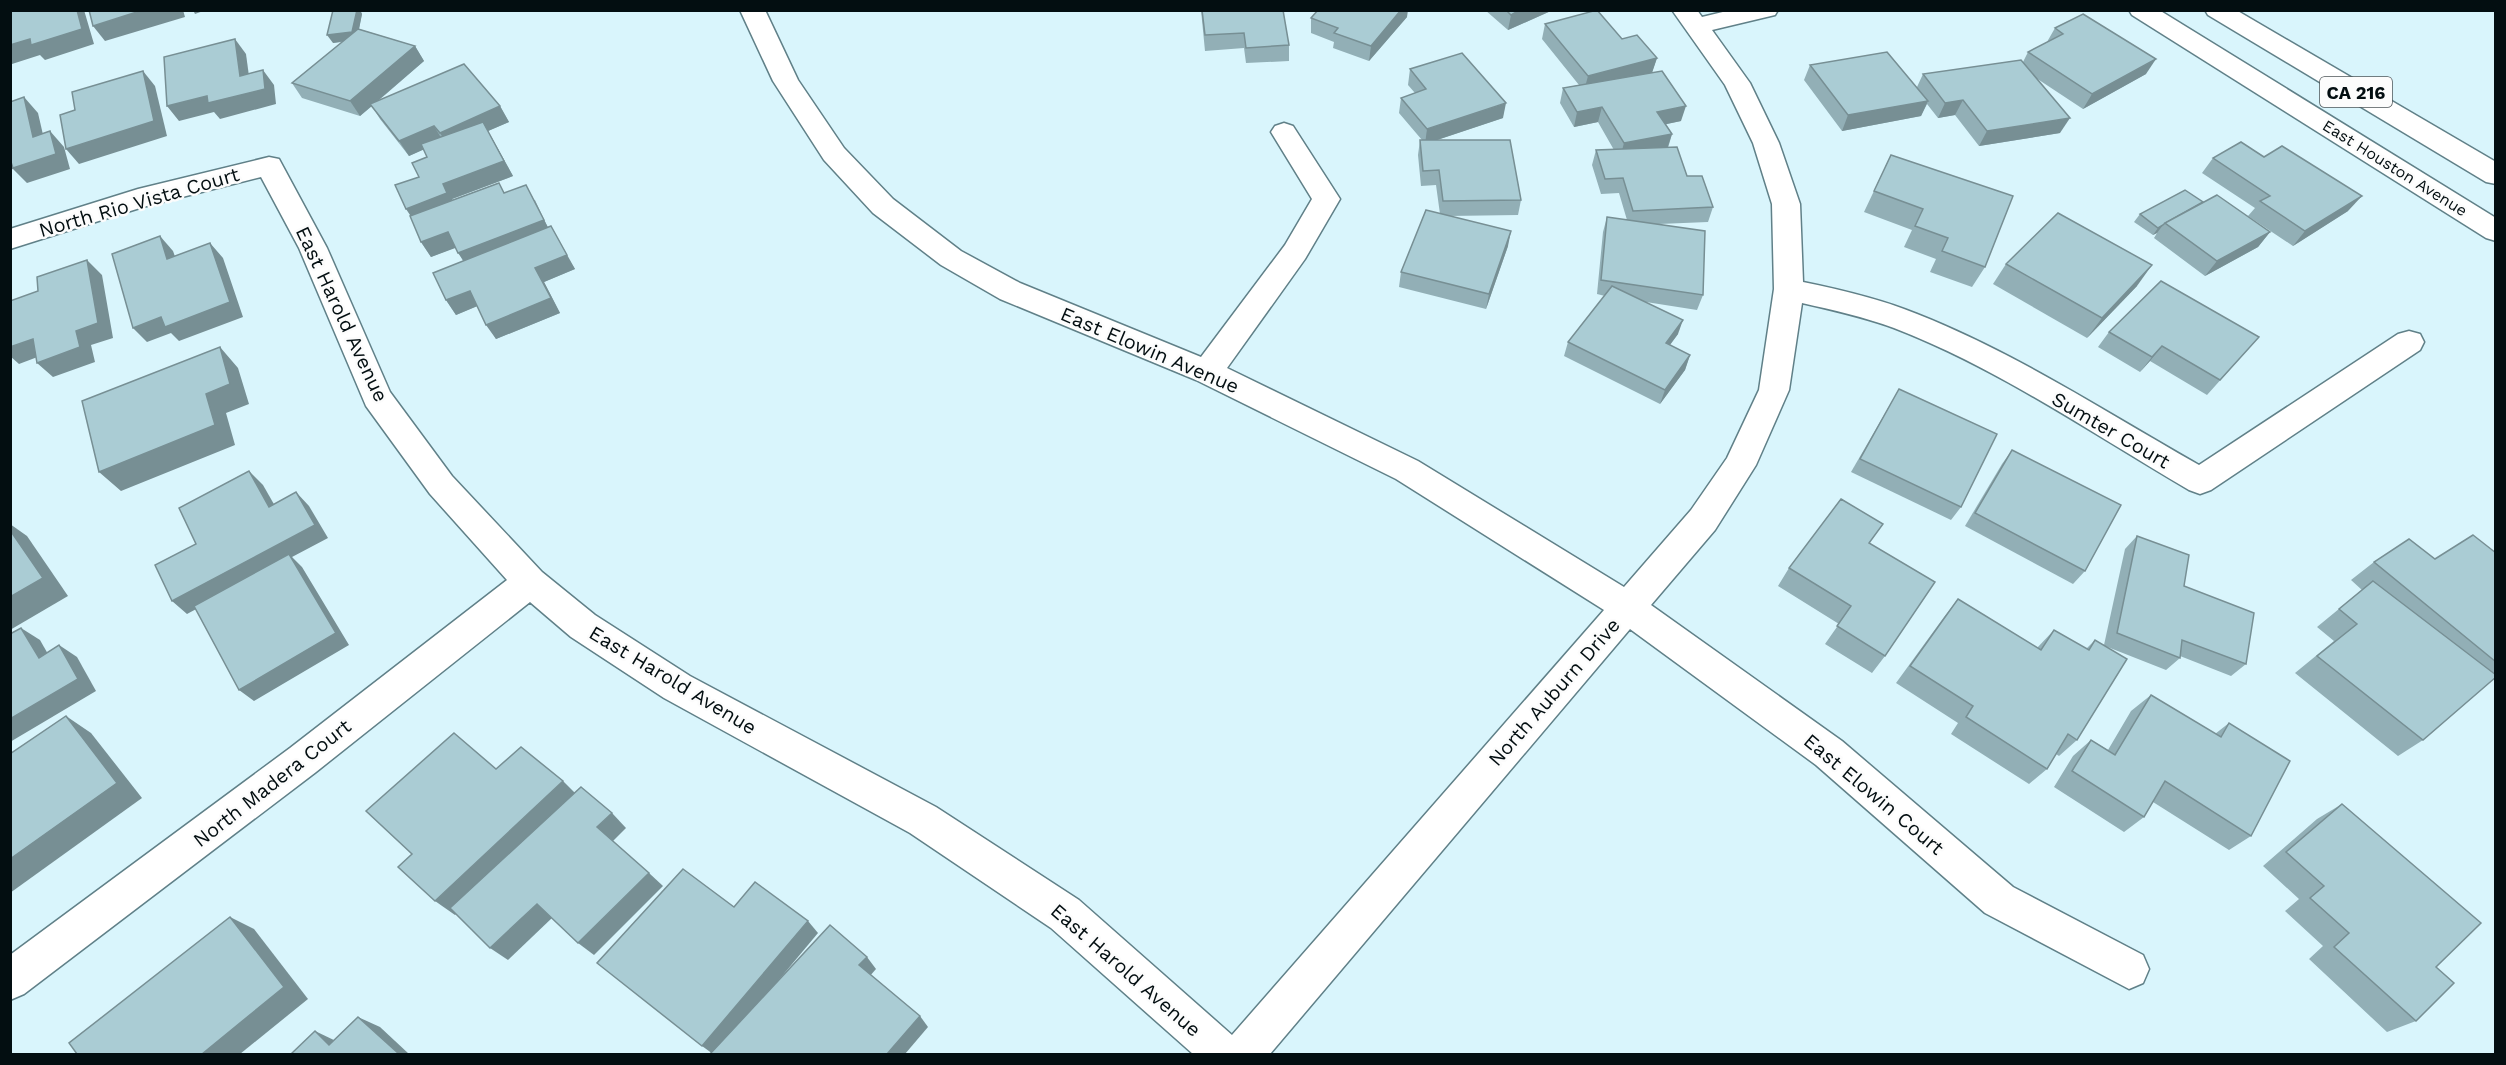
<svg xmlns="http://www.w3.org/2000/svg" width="2506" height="1065" font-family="'Work Sans',sans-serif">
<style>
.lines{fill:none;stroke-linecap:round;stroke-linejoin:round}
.minor-casing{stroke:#608088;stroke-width:3}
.major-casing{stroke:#608088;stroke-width:3}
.minor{fill:#fff;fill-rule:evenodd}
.major{fill:#fff;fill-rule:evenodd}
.wall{fill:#92afb6}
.shaded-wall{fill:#778f94}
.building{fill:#aaccd4;stroke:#778f94;stroke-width:1.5}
.labels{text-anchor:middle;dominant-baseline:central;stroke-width:5;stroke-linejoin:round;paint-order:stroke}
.far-street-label{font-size:16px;fill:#030e11;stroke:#fcfcfc}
.shield{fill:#fcfcfc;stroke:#4e5558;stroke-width:1.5}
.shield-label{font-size:18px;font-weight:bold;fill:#030e11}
.street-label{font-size:20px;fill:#030e11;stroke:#fcfcfc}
</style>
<rect width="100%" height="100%" fill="#d9f5fc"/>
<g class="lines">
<defs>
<path id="minor" d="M740 10H765L798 80 844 148 893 199 961 251 1020 283 1201 357 1285 245 1312 199 1271 132 1275 126 1284 123 1293 126 1340 199 1305 259 1227 368 1418 461 1624 587 1691 510 1727 458 1759 390 1774 289 1772 204 1753 143 1725 85 1672 10H1697L1702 17 1731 10H1778L1775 15 1712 30 1750 83 1779 143 1800 204 1803 282C1842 290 1881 299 1917 314 2016 353 2107 413 2199 465L2398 334 2409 331 2420 334 2424 342 2420 350 2211 490 2200 494 2189 490C2093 434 1998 368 1894 328 1864 317 1833 310 1802 303L1789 390 1756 465 1715 530 1651 605 1842 741 2013 887 2143 955 2149 969 2143 983 2129 989 1985 913 1816 765 1630 629 1270 1054H1193L1051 928 910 833 664 698 571 637 530 602 316 772 24 994 10 1000V955L290 748 507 580 430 494 366 406 299 248 261 177 143 207 10 249V229L138 189 269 157 279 159 327 248 390 392 452 476 542 572 595 615 690 676 936 807 1079 900 1232 1035 1604 610 1396 479 1196 380 1000 299 941 265 873 213 824 160 773 81Z"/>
<g id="major">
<path d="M2129 10H2159L2496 218V241L2486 238 2132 15Z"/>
<path d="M2205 10H2236L2496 162V184L2486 182 2208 15Z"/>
</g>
</defs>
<use href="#minor" class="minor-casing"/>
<use href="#major" class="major-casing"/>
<use href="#minor" class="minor"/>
<use href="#major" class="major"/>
</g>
<g class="wall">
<path d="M333 10H360L362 14 359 29 415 46 424 61 378 101 500 106 509 122 488 131 513 176 452 199 453 200 504 193 535 200 548 228 575 269 544 282 560 313 496 339 477 306 456 315 446 300 463 261 456 247 431 257 421 242 411 216 419 177 427 157 424 149 409 156 380 119 372 106 360 116 302 98 292 83 342 42 333 43Z"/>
<path d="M1201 10H1283L1289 45V61L1246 63 1244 48 1205 51Z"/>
<path d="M1485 10H1553L1508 30Z"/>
<path d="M1407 17 1369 61 1333 48 1334 42 1311 33V18Z"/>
<path d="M1545 24 1622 39 1657 58 1652 72 1681 121 1666 124 1672 134 1668 148 1687 176 1713 207 1708 222 1659 224 1703 295 1697 310 1646 302 1678 334 1670 345 1690 355 1685 370 1660 404 1564 356 1568 342 1605 296 1597 294 1603 232 1607 217 1627 220 1619 193 1601 194 1592 165 1596 150H1614L1598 122 1574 127 1560 103 1563 88 1579 85 1542 39Z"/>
<path d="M2055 28 2146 74 2083 109 2036 78 2060 133 1979 146 1955 115 1938 118 1927 104 1921 116 1842 131 1804 80 1810 65 1917 87 1923 74 2023 62 2028 52 2047 42Z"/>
<path d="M1410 69 1503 118 1437 140 1521 200 1518 215 1448 216 1508 246 1486 309 1399 287 1401 272 1440 214 1436 185 1421 186 1418 155 1420 140H1422L1399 113 1401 98 1415 93 1408 85Z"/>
<path d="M1891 155 1985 267 1972 287 1930 272 1936 259 1904 247 1912 230 1864 212Z"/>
<path d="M2264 157 2348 211 2293 246 2248 216 2255 208 2202 173 2213 158Z"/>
<path d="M2203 202 2270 232 2258 247 2205 276 2154 238 2157 233 2153 235 2134 222 2140 214Z"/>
<path d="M2006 264 2137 286 2087 338 1993 284Z"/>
<path d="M2109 332 2259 337 2207 395 2150 361 2140 372 2098 347Z"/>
<path d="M1891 403 1961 507 1951 520 1851 472Z"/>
<path d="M2012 450 2085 571 2073 584 1965 526 2002 464Z"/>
<path d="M2137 536 2184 586 2246 664 2231 676 2180 656V658L2166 670 2105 646 2077 740 2059 756 2056 754 2047 769 2029 784 1951 734 1958 723 1896 683 1944 617 1958 599 2037 648 2054 630 2086 649 2095 640 2104 645 2125 549Z"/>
<path d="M1870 543 1885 656 1872 673 1825 644 1839 624 1778 586 1789 568Z"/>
<path d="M2496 553V677L2423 740 2398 756 2295 673 2334 641 2317 627 2362 590 2351 580 2374 562 2435 559Z"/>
<path d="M2151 695 2215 734 2229 723 2251 836 2229 850 2153 802 2144 817 2124 832 2054 787 2073 756 2091 740 2108 750 2131 711Z"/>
<path d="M2342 804 2436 967 2416 1021 2387 1032 2309 959 2323 946 2285 911 2299 899 2263 866 2317 819Z"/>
</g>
<g class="shaded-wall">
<path d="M77 10H84L94 44 45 60 40 55 12 64 10 62V45Z"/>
<path d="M143 10H183L185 17 105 41 93 26Z"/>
<path d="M193 10H206L195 14Z"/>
<path d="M357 10H360L362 14 357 39 333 43 327 35Z"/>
<path d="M1401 10H1408L1407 17 1369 61 1371 46Z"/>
<path d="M1520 10H1553L1508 30 1511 15Z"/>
<path d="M235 39 246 54 251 91 240 76Z"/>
<path d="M415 46 424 61 360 116 350 101Z"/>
<path d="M1657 58 1652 73 1584 91 1588 76Z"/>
<path d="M2156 59 2146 74 2083 109 2092 94Z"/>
<path d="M263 70 274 85 276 104 220 119 214 112 179 121 167 106 207 96Z"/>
<path d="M143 71 155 86 167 136 79 164 66 149Z"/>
<path d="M24 97 38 113 47 152 33 137Z"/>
<path d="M1963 100 1955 115 1938 118 1945 103Z"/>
<path d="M1928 101 1921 116 1842 131 1848 115Z"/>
<path d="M1506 103 1503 118 1425 144 1427 129Z"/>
<path d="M500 106 509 122 488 131 513 176 452 199 456 208 416 224 406 209 443 184 450 148 440 133Z"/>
<path d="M1686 106 1681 121 1653 127 1657 112Z"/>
<path d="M1602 107 1598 122 1574 127 1577 112Z"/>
<path d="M2070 118 2060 133 1979 146 1987 131Z"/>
<path d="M434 126 443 141 409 156 399 141Z"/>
<path d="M50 131 64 147 70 169 27 183 13 169 10 170V153Z"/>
<path d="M1672 134 1667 149 1620 158 1624 143Z"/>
<path d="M526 185 552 235 468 267 458 253Z"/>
<path d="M2362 196 2348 211 2293 246 2305 231Z"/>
<path d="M2163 225 2157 233 2153 235 2158 228Z"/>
<path d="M551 226 575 269 544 282 560 313 496 339 486 325 535 268Z"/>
<path d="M1511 231 1508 246 1486 309 1489 294Z"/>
<path d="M448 232 458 247 431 257 421 242Z"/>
<path d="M2270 232 2258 247 2205 276 2217 261Z"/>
<path d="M160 236 173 251 181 273 167 259Z"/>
<path d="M210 243 223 258 243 317 179 341 171 333 147 342 133 328Z"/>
<path d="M87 260 102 275 113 338 91 345 95 362 53 377 37 363 76 331Z"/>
<path d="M2152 265 2137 286 2087 338 2102 318Z"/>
<path d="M470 291 480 305 456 315 446 300Z"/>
<path d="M1683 320 1678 334 1660 358 1666 343Z"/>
<path d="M33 339 48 353 19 364 10 356V347Z"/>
<path d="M2162 346 2150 361 2140 372 2152 357Z"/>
<path d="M220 347 238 368 249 404 226 413 235 445 121 491 99 472 206 394Z"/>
<path d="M1690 355 1685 370 1660 404 1665 390Z"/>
<path d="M249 471 263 485 283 520 269 507Z"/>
<path d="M296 492 309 506 328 538 292 557 302 567 349 645 254 701 239 690 291 558 187 614 172 601Z"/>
<path d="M10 524 27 536 68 596 10 630Z"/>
<path d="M21 628 40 640 57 670 39 658Z"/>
<path d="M59 645 77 657 96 691 10 742V719Z"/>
<path d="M66 716 91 733 142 798 10 893V859Z"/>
<path d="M563 781 578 796 455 915 435 901Z"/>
<path d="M612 813 626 828 612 842 597 827Z"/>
<path d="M649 873 663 886 594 955 578 943Z"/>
<path d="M537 904 553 917 508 960 490 948Z"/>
<path d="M230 917 254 929 308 999 240 1054H202Z"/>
<path d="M808 921 818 933 717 1054H713L702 1046Z"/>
<path d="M867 957 876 969 869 977 859 965Z"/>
<path d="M920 1016 928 1027 905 1054H887Z"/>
<path d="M358 1017 380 1027 409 1054H399Z"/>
<path d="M315 1031 338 1042 329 1045Z"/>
</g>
<g class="building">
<path d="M10 10H77L82 29 31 45 30 39 10 45Z"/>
<path d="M89 10H143L93 26Z"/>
<path d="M333 10H357L352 32 327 35Z"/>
<path d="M1202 10H1283L1289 45 1246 48 1244 33 1205 35Z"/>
<path d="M1318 10H1401L1371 46 1334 33 1338 28 1311 18Z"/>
<path d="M1506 10H1520L1511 15Z"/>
<path d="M1597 10 1622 39 1637 35 1657 58 1588 76 1545 24Z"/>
<path d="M2083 14 2156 59 2092 94 2028 52 2063 34 2055 28Z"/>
<path d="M358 29 415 46 350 101 292 83Z"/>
<path d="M235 39 240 76 263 70 265 89 208 103 207 96 167 106 164 57Z"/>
<path d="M1887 52 1928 101 1848 115 1810 65Z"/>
<path d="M1462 53 1506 103 1427 129 1401 98 1426 89 1410 69Z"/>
<path d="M2021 60 2070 118 1987 131 1963 100 1945 103 1923 74Z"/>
<path d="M464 64 500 106 440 133 434 126 399 141 370 104Z"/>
<path d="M143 71 154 121 66 149 60 115 75 110 72 92Z"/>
<path d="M1662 71 1686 106 1657 112 1672 134 1624 143 1602 107 1577 112 1563 88Z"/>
<path d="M24 97 33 137 50 131 56 154 13 168 10 159V102Z"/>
<path d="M483 122 504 161 443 184 447 193 406 209 395 185 419 177 412 163 427 157 421 144Z"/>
<path d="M1420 140H1510L1521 200 1443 201 1439 170 1423 171Z"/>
<path d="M2241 142 2264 157 2282 146 2362 196 2305 231 2260 201 2270 196 2213 158Z"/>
<path d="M1677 147 1687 176H1702L1713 207 1633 211 1623 178 1605 179 1596 150Z"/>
<path d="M1891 155 2013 196 1985 267 1942 251 1948 238 1915 226 1923 209 1874 191Z"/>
<path d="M499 183 504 193 526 185 544 220 458 253 448 232 421 242 410 216Z"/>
<path d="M2185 190 2203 202 2165 223 2163 225 2158 228 2140 214Z"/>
<path d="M2217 195 2270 232 2217 261 2165 223Z"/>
<path d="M1426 210 1511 231 1489 294 1401 272Z"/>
<path d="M2058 213 2152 265 2102 318 2006 264Z"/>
<path d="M1607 217 1705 231 1703 295 1601 280Z"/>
<path d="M551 226 567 255 535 268 551 298 486 325 470 291 446 300 433 273Z"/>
<path d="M160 236 167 259 210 243 230 302 165 327 161 317 133 328 112 254Z"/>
<path d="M87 260 98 323 76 331 80 347 37 363 33 339 10 347V301L38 291 37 277Z"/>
<path d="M2161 281 2259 337 2220 380 2162 346 2152 357 2109 332Z"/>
<path d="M1612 286 1683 320 1666 343 1690 355 1665 390 1568 342Z"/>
<path d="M220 347 230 384 206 394 215 425 99 472 82 401Z"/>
<path d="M1899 389 1997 434 1961 507 1860 459Z"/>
<path d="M2012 450 2121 505 2085 571 1975 513Z"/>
<path d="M249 471 269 507 296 492 315 525 172 601 155 565 196 544 179 508Z"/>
<path d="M1841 499 1883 524 1869 543 1935 582 1885 656 1837 626 1851 606 1789 568Z"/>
<path d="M10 530 43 578 10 597Z"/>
<path d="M2473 535 2496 553V662L2374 562 2409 539 2435 559Z"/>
<path d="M2137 536 2189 555 2184 586 2254 613 2246 664 2182 640 2180 658 2117 633Z"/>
<path d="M289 554 336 633 239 690 194 606Z"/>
<path d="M2373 581 2496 675V677L2423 740 2317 656 2357 624 2339 609Z"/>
<path d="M1958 599 2041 650 2054 630 2089 650 2095 640 2127 659 2077 740 2068 734 2047 769 1966 717 1973 706 1910 666Z"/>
<path d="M21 628 39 658 59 645 78 679 10 719V634Z"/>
<path d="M2151 695 2221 737 2229 723 2290 761 2251 836 2165 781 2144 817 2072 771 2091 740 2115 755Z"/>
<path d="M66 716 117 783 10 859V754Z"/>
<path d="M454 733 496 769 521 747 563 781 435 901 398 867 412 854 366 811Z"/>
<path d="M581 787 612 813 597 827 649 873 578 943 537 904 490 948 450 908Z"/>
<path d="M2342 804 2481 923 2436 967 2454 983 2416 1021 2334 947 2349 933 2310 898 2324 886 2286 852Z"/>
<path d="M683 869 734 907 755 882 808 921 702 1046 597 963Z"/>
<path d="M230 917 284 987 202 1054H77L69 1043Z"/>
<path d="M830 925 867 957 859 965 920 1016 887 1054H710Z"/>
<path d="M358 1017 399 1054H291L315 1031 329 1045Z"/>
</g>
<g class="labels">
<g class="far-street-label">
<text transform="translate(2395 168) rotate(32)">East Houston Avenue</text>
</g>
<rect class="shield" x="2320" y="77" width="72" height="30" rx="4.5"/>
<g class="shield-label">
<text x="2356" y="92">CA 216</text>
</g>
<g class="street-label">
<text transform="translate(139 202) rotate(-16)">North Rio Vista Court</text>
<text transform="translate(342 314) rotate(65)">East Harold Avenue</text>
<text transform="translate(1150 350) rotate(23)">East Elowin Avenue</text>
<text transform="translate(2111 430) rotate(30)">Sumter Court</text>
<text transform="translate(673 680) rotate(31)">East Harold Avenue</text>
<text transform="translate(1554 692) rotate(-49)">North Auburn Drive</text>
<text transform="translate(272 783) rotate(-38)">North Madera Court</text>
<text transform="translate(1874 794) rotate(40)">East Elowin Court</text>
<text transform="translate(1126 970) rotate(41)">East Harold Avenue</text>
</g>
</g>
<rect width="2506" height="1065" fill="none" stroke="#030e11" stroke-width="24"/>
</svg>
